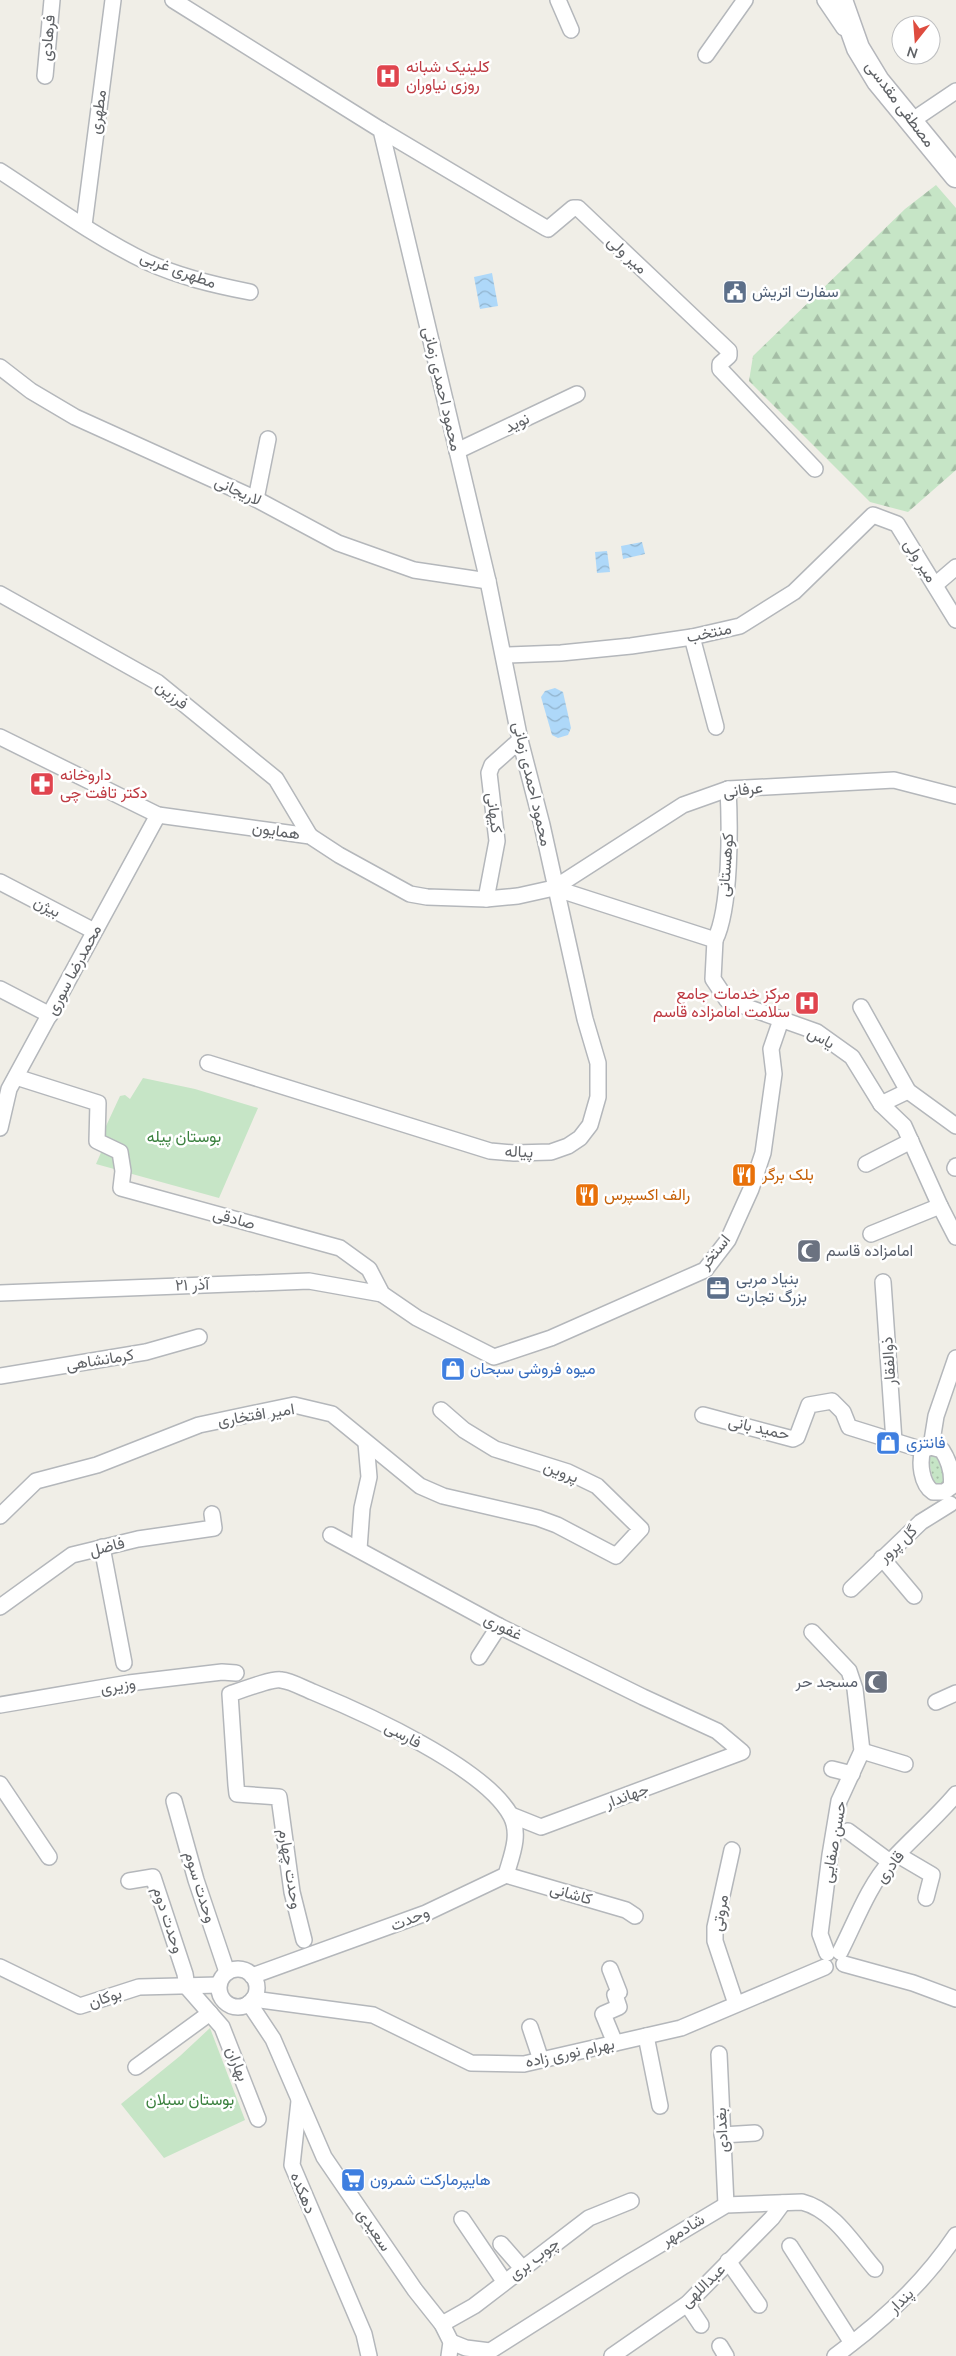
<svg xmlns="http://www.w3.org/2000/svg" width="956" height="2356" font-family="'Nunito Sans',Vazirmatn,sans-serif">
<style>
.grass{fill:url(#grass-dots)}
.forest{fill:url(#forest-firs)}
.green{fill:#c6e5c6}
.water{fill:url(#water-waves)}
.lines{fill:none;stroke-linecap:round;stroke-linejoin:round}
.minor-casing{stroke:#b4b7bb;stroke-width:18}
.secondary-casing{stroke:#b4b6bb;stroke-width:25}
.minor{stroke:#fff;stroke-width:15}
.secondary{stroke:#fff;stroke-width:22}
.labels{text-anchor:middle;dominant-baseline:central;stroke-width:5;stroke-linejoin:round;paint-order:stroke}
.street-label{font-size:16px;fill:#5f6266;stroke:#fff}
.health-label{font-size:16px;fill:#be3a42;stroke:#fff;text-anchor:start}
.service-label{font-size:16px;fill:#4e5e75;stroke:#fff;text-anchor:start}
.park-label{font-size:16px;fill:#3b813f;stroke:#fff}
.food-label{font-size:16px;fill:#c56008;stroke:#fff;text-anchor:start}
.worship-label{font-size:16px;fill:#5b616d;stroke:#fff;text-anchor:start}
.shop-label{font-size:16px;fill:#366cbe;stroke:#fff;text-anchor:start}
</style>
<defs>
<pattern id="grass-dots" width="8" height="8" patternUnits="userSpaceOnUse" patternTransform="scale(1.25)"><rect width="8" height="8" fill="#c6e5c6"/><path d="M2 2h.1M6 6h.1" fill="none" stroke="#a4bda5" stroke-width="1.8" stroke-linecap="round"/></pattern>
<pattern id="forest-firs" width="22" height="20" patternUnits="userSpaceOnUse" patternTransform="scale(1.25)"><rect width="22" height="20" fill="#c6e5c6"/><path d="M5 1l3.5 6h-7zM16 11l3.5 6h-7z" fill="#a4bda5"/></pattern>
<pattern id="water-waves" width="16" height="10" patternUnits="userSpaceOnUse" patternTransform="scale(1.25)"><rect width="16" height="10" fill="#aed8f9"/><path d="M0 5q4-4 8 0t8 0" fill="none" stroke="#91b3cd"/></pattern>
</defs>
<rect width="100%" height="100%" fill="#f0eee7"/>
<path class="grass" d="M930 1455 938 1456 947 1475 946 1486 934 1485 928 1456Z"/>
<path class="forest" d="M936 185 956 208V470L908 512 870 502 749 381 753 356 905 209Z"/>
<g class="green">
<path d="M143 1078 195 1089 258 1108 219 1198 96 1164 103 1148 100 1139 120 1096 125 1095 130 1099Z"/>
<path d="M210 2028 245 2120 164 2158 121 2104 180 2056Z"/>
</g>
<g class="water">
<path d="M492 273 498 306 480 309 474 277Z"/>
<path d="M642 542 645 554 623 559 621 546Z"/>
<path d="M607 551 610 572 597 573 595 552Z"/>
<path d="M555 688 563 692 571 728 568 735 558 738 552 735 541 697 545 691Z"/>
</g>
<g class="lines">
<defs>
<g id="minor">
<path d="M173 0 381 130 488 581 520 740 542 825 585 1019 598 1063V1097L590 1125 580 1138 568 1146 551 1152 514 1153 490 1151 208 1063"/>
<path d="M558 0 571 30"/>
<path d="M825 0 844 28"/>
<path d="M706 55 745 0"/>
<path d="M45 76 52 0"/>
<path d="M910 122 956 91"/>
<path d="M381 130 546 228 548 229 573 208H578L729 351V356L720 364V369L815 469"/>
<path d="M0 171C48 202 95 237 147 262 180 277 214 285 250 292"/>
<path d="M84 225 113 0"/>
<path d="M0 367 31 391 75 417 256 499 338 543 414 570 488 581"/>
<path d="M457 451 577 394"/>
<path d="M256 499 268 439"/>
<path d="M935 585 956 567"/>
<path d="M0 594 157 682 276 779 310 836"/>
<path d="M692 637 716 727"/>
<path d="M505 655 561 653 631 646 692 637 740 626 794 592 873 515 897 524 956 620"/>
<path d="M0 737 158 815 310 836 339 855 410 894 427 897 486 899 518 896 554 888 683 805 728 789 894 780 956 796"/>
<path d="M0 882 94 931"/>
<path d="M554 888 715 940 713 979 727 1000 817 1032 852 1057 881 1104 904 1126 940 1206 956 1237"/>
<path d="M486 899 497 841 489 773 492 765 520 740"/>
<path d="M715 940C731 908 730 825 728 789"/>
<path d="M0 989 50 1015"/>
<path d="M861 1007 908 1091 956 1126"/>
<path d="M16 1077 98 1103 97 1141 120 1152 123 1171 121 1188 340 1248 369 1269 382 1294 417 1318 494 1357 551 1338 705 1270 728 1240 751 1189 763 1153 774 1074 771 1049 781 1020"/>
<path d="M881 1104 908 1091"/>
<path d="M0 1128 9 1089 158 815"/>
<path d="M866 1164 911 1141"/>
<path d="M955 1168 956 1166"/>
<path d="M871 1234 940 1206"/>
<path d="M883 1282 894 1441"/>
<path d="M0 1293 309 1281 382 1294"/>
<path d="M0 1376 146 1352 199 1337"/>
<path d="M703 1415 793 1439 797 1437 809 1405 832 1401 843 1412 849 1427 923 1450"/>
<path d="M931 1447 942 1450C949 1461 953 1474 951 1487L944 1492H933C921 1484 919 1462 923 1450Z"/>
<path d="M931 1447 936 1416 956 1358"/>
<path d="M0 1516 36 1481 97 1465 199 1425 294 1405 332 1414 420 1486 443 1496 538 1518 557 1525 616 1556 641 1529 597 1486 568 1472 495 1449 464 1430 441 1410"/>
<path d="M331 1535 499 1626 643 1697 717 1731 742 1752 541 1827 511 1815"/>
<path d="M102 1547 124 1663"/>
<path d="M359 1549 362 1508 369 1477 366 1443"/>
<path d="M882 1558 914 1596"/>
<path d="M851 1589 921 1522 950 1504"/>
<path d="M0 1607 72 1555 138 1539 214 1528 212 1514"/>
<path d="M812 1632 849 1671 855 1689 862 1751 839 1801 830 1855 820 1934 827 1953"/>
<path d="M479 1657 499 1626"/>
<path d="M936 1702 956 1693"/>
<path d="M0 1705 129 1683 222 1672 236 1673"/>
<path d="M862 1751 905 1764"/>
<path d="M832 1769 852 1774"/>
<path d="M0 1784 49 1857"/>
<path d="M174 1801 196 1880 227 1972"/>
<path d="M848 1831 890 1862"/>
<path d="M732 1850 715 1927V1941L736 2004"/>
<path d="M898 1855 932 1875 926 1898"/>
<path d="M506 1875 626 1910 635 1916"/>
<path d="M129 1881 153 1877 185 1974 187 1987 222 2027 258 2119"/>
<path d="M840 1952C855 1923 868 1886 891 1861 912 1838 936 1818 956 1794"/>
<path d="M844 1964 913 1983 956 1999"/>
<path d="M0 1967 80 2006 139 1987 219 1985"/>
<path d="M610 1969 619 1992 615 1995 619 2007 603 2014 615 2043"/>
<circle cx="238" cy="1988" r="19"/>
<path d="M252 1976 426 1913 506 1875C511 1857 521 1835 511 1816 485 1767 364 1713 313 1692 303 1688 291 1681 281 1680 273 1678 239 1691 230 1694L236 1785 237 1794 279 1797 292 1892 304 1940"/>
<path d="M253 1999 373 2015 471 2063 524 2064 681 2028 825 1967"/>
<path d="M249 2003 273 2039 324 2157 415 2290 442 2324 451 2342 449 2356"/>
<path d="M530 2027 541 2060"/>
<path d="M646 2036 660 2106"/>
<path d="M719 2054 726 2205"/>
<path d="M136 2067 210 2013"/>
<path d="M299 2101 292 2165 364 2334 369 2356"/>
<path d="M722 2135 755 2133"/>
<path d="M462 2219 504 2281"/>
<path d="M501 2244 522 2268"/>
<path d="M790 2246 852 2343"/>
<path d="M728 2261 759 2305"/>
<path d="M687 2304 701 2325"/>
<path d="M442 2324 474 2306 589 2218 631 2201"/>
<path d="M451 2342 466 2348 490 2351 624 2266 726 2205 802 2202C834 2210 854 2245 875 2269"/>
<path d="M720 2346 726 2356"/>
<path d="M612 2356 687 2304 772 2218 783 2203"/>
<path d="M835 2356C882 2322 924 2283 956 2235"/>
</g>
<path id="secondary" d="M841 0 858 48 878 81 956 176"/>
</defs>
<use href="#minor" class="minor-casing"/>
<use href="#secondary" class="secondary-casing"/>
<use href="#minor" class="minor"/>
<use href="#secondary" class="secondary"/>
</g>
<defs>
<symbol id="hospital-square" viewBox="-11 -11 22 22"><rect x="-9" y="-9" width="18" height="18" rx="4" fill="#e0444e" stroke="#fff"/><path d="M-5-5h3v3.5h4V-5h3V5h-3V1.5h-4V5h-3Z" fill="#fff"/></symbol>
<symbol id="civic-square" viewBox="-11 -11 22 22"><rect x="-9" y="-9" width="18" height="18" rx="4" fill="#5c6f8a" stroke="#fff"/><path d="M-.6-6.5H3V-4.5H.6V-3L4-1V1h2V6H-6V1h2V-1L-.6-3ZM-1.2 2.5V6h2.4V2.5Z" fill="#fff"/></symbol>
<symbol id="pharmacy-square" viewBox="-11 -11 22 22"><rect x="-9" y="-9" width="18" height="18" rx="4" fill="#e0444e" stroke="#fff"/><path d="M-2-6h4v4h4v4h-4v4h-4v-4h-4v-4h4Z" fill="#fff"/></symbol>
<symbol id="restaurant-square" viewBox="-11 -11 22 22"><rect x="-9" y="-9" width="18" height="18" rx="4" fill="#e8710a" stroke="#fff"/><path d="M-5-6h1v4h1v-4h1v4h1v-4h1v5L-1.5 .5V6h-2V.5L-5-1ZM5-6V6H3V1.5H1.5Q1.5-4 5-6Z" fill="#fff"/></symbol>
<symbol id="mosque-square" viewBox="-11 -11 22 22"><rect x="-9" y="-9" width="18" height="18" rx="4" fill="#6b7280" stroke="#fff"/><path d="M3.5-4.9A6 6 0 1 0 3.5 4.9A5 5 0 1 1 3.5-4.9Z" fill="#fff"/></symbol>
<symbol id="office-square" viewBox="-11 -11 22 22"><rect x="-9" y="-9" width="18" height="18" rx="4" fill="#5c6f8a" stroke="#fff"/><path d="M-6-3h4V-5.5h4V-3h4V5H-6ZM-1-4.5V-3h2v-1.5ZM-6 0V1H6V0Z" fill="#fff"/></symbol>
<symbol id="shop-square" viewBox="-11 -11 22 22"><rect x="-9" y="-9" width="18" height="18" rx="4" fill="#3f7fe0" stroke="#fff"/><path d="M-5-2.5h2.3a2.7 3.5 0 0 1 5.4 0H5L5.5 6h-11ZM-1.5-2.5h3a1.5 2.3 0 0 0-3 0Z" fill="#fff"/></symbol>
<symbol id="supermarket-square" viewBox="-11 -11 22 22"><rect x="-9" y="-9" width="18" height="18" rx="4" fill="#3f7fe0" stroke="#fff"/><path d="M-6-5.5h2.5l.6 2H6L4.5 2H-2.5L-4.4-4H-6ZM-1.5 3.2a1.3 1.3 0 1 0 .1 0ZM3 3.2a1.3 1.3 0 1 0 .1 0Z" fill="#fff"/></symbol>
</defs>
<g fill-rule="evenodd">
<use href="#hospital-square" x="374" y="62" width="28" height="28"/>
<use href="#civic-square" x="721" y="278" width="28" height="28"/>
<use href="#pharmacy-square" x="28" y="770" width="28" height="28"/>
<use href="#hospital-square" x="793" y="989" width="28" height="28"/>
<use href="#restaurant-square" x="730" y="1161" width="28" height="28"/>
<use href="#restaurant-square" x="573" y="1181" width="28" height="28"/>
<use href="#mosque-square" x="795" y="1237" width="28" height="28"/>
<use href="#office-square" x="704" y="1274" width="28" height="28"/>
<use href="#shop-square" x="439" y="1355" width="28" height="28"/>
<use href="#shop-square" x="874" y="1429" width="28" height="28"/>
<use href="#mosque-square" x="862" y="1668" width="28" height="28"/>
<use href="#supermarket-square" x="339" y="2166" width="28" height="28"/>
</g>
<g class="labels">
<g class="street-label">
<text transform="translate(48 38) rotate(-85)">فرهادی</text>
<text transform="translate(900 104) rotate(53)">مصطفی مقدسی</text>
<text transform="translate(98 112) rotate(-82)">مطهری</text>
<text transform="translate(627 255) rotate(43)">میر ولی</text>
<text transform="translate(178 270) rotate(20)">مطهری غربی</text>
<text transform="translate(442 389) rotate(77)">محمود احمدی زمانی</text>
<text transform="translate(517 423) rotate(-26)">نوید</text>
<text transform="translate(238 491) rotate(25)">لاریجانی</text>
<text transform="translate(920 561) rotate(58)">میر ولی</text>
<text transform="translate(709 633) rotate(-12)">منتخب</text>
<text transform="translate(172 695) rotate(38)">فرزین</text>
<text transform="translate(532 784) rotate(77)">محمود احمدی زمانی</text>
<text transform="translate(743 790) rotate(-7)">عرفانی</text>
<text transform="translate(494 813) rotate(83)">کیهانی</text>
<text transform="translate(276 831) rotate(8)">همایون</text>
<text transform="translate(726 865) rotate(-86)">کوهستانی</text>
<text transform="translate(47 907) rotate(27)">بیژن</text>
<text transform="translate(74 970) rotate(-62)">محمدرضا سوری</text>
<text transform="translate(821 1038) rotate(29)">یاس</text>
<text transform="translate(519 1152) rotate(2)">پیاله</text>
<text transform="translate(234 1219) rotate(15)">صادقی</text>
<text transform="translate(715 1252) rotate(-51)">استخر</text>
<text transform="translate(192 1285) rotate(-2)">۲۱ آذر</text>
<text transform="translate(100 1360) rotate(-9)">کرمانشاهی</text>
<text transform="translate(889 1361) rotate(-94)">ذوالفقار</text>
<text transform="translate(256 1415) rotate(-9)">امیر افتخاری</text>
<text transform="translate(759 1428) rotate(13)">حمید بانی</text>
<text transform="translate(561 1472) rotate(21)">پروین</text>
<text transform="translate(898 1544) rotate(-43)">گل پرور</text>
<text transform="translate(107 1547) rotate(-14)">فاضل</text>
<text transform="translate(503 1627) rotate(27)">غفوری</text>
<text transform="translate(118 1686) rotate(-9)">وزیری</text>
<text transform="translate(403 1735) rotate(28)">فارسی</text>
<text transform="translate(627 1796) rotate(-20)">جهاندار</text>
<text transform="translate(834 1842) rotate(-80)">حسن صفایی</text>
<text transform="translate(890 1867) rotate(-52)">قادری</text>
<text transform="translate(290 1869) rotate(81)">وحدت چهارم</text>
<text transform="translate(200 1887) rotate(73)">وحدت سوم</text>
<text transform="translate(571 1894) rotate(16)">کاشانی</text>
<text transform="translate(720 1913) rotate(-80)">مروتی</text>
<text transform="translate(410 1919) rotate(-22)">وحدت</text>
<text transform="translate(168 1920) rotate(72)">وحدت دوم</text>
<text transform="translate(105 1998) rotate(-18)">بوکان</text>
<text transform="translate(570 2053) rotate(-12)">بهرام نوری زاده</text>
<text transform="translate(237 2064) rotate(68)">بهاران</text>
<text transform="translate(722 2130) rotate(-93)">بغدادی</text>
<text transform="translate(303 2193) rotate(68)">دهکده</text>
<text transform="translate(374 2230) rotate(56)">سعیدی</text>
<text transform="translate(683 2230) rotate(-31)">شادمهر</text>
<text transform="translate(534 2259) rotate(-37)">چوب بری</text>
<text transform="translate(703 2286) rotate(-44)">عبداللهی</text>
<text transform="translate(901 2301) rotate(-44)">پندار</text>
</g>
<g class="health-label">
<text x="406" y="67">کلینیک شبانه<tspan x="406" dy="18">روزی نیاوران</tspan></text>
<text x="60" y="775">داروخانه<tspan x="60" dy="18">دکتر تافت چی</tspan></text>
<text x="790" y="994" text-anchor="end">مرکز خدمات جامع<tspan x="790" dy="18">سلامت امامزاده قاسم</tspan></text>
</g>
<g class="service-label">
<text x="752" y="292">سفارت اتریش</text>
<text x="736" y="1279">بنیاد مربی<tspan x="736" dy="18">بزرگ تجارت</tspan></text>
</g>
<g class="park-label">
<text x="184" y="1137">بوستان پیله</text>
<text x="190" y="2100">بوستان سبلان</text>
</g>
<g class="food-label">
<text x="762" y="1175">بلک برگر</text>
<text x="604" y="1195">رالف اکسپرس</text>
</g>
<g class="worship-label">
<text x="826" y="1251">امامزاده قاسم</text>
<text x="858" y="1682" text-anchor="end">مسجد حر</text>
</g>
<g class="shop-label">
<text x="470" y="1369">میوه فروشی سبحان</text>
<text x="906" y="1443">فانتزی</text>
<text x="370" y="2180">هایپرمارکت شمرون</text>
</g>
</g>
<g transform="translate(916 40) rotate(197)"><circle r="24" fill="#ffffff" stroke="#bfc0c2"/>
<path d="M0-4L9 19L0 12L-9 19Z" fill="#de4c3f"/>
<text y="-8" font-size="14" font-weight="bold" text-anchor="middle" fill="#5f6266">N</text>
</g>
</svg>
